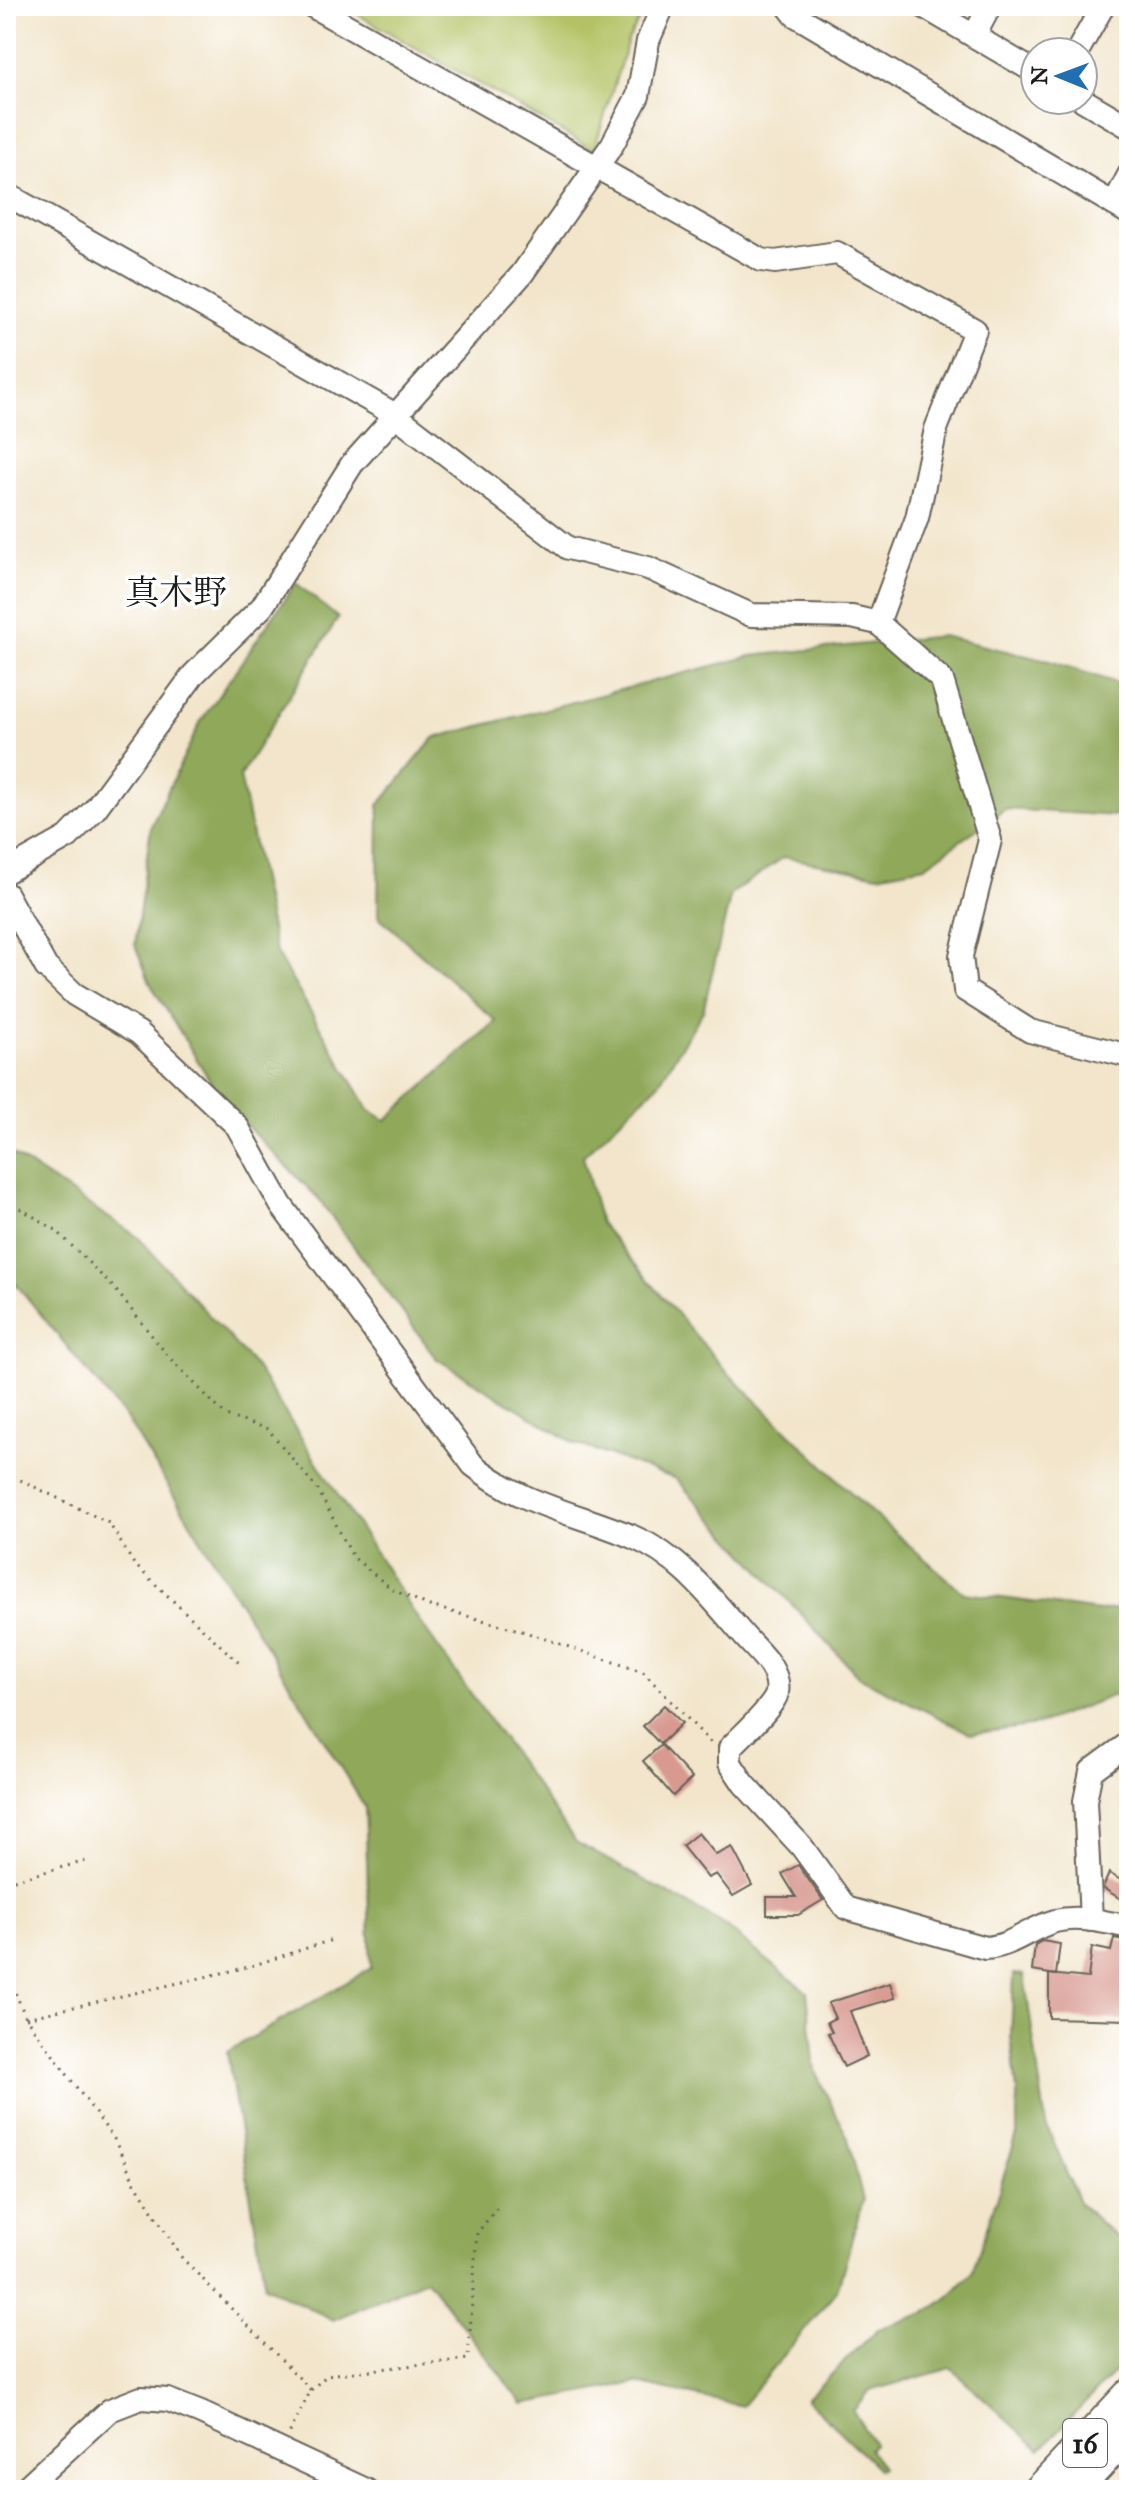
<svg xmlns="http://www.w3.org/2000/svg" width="1135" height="2496" font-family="'IM FELL Great Primer','Noto Serif JP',serif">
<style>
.green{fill:#b4c265;stroke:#686f40;stroke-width:2}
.forest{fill:#8fa85a;stroke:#56623b;stroke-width:2}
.building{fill:#d89990}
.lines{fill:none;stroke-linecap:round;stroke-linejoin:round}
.minor-casing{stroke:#676259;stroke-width:26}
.highway-casing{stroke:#676259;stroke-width:36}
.path{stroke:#676259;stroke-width:3;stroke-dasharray:2 6;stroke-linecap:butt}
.minor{stroke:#fff;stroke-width:22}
.highway{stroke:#fff;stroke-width:32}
.labels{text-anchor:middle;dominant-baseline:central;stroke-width:7;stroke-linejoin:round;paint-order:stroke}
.shield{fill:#fff;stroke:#606060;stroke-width:2}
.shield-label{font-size:28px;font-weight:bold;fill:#1c1c1c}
.quarter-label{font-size:34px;fill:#1c1c1c;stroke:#fff}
</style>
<rect width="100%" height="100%" fill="#fff"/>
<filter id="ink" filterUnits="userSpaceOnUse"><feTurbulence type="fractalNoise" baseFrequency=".0125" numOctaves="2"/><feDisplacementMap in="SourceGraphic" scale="16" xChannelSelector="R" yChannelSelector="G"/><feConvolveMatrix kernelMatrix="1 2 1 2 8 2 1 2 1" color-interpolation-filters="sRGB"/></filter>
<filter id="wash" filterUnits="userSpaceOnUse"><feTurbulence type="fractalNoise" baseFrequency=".006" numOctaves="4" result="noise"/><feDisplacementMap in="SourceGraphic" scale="32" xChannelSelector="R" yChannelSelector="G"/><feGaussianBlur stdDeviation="1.8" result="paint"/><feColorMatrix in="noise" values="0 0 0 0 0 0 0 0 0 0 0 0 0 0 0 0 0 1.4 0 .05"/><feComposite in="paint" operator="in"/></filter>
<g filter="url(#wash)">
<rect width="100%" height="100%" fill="#f2e5cb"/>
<path class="green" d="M343 6H647L628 40 594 150Z"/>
<g class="forest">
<path d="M296 583 338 618 240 776 276 953 369 1110 386 1120 496 1021 378 916 379 805 434 738 751 656 942 636 1053 662 1129 687V827L1118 816 1005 809 925 866 878 875 784 857 731 894 703 1011 658 1084 583 1156 600 1223 725 1370 870 1511 964 1593 1100 1611 1129 1607V1689L1037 1725 971 1734 859 1677 676 1479 574 1443 437 1359 317 1197 223 1102 150 983 135 945 151 826 201 721Z"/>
<path d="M6 1150 138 1237 255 1366 420 1622 576 1842 720 1922 807 1992 815 2071 848 2138 863 2200 837 2291 742 2406 636 2383 523 2404 426 2279 333 2320 265 2286 227 2052 371 1968 365 1807 128 1421 6 1272Z"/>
<path d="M1014 1974 1024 1975 1046 2125 1080 2204 1129 2249V2357L1040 2450 951 2368 870 2391 853 2411 874 2444 869 2449 882 2468 879 2470 806 2399 878 2329 925 2313 948 2298 972 2273 1017 2135V2092L1011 2037Z"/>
</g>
<g id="blocks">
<g class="building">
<path d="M664 1705 682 1723 660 1744 643 1726Z"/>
<path d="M661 1745 692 1778 673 1796 643 1761Z"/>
<path d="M698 1833 716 1855 732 1847 752 1885 733 1896 716 1874 708 1878 682 1846Z"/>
<path d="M798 1865 823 1900 798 1915H767V1897H796L782 1874Z"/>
<path d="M1109 1873 1129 1885V1904L1103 1888Z"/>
<path d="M1114 1938 1129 1941V2020L1049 2018V1974L1088 1978 1092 1947 1111 1951Z"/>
<path d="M1042 1941 1060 1944 1056 1975 1032 1971 1035 1945Z"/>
<path d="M890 1983 895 1998 850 2011 867 2056 844 2067 828 2033 832 2032 827 2022 835 2018 828 2003Z"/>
</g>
</g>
</g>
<g filter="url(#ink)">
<use href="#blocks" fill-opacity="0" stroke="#676259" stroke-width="2"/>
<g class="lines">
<defs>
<g id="minor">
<path d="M788 6 795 15 1129 213"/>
<path d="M923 6 1035 72"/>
<path d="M974 36 990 6"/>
<path d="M1077 52 1103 6"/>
<path d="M1083 100 1129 127"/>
<path d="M6 194 394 414 568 548 648 568 751 615 852 617 878 623 917 518 936 429 975 330 837 253 775 262 761 260 312 6"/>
<path d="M1114 204 1129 175"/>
<path d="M878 623 942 680 990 840 961 956 965 990 1030 1031 1129 1056"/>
<path d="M6 872 68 837 95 809 194 674 262 607 352 464 522 274 612 145 638 96 648 41 663 6"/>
<path d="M6 894 46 967 74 994 139 1033 237 1126 281 1205 473 1465C524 1506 574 1512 633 1537 681 1557 712 1599 745 1637 759 1653 781 1670 777 1693 774 1707 741 1736 730 1748V1763L744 1784 802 1847 846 1908 985 1948C1011 1947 1030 1928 1055 1921 1079 1915 1105 1922 1129 1927"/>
<path d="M1091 1920 1085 1801 1091 1771 1129 1743"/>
<path d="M23 2490 110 2410 141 2398 168 2400 201 2413 366 2490"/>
</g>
<g id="highway">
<path d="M1041 2490 1129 2396"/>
<path d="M1074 2490 1129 2431"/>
</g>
</defs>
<use href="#minor" class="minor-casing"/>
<use href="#highway" class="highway-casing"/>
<g class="path">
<path d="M6 1200 56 1230 115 1289 168 1356 226 1416 268 1429 318 1490 353 1557 393 1590 430 1606 519 1630 643 1672 711 1743"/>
<path d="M6 1473 109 1523 134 1564 239 1663"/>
<path d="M6 1882 90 1860"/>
<path d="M6 1971 26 2018 114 2139 135 2183 182 2258 311 2390 289 2434"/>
<path d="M26 2018 248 1967 335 1939"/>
<path d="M311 2390 327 2375 468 2359 477 2233 499 2206"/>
</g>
<use href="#minor" class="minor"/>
<use href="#highway" class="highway"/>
</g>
</g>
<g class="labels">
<rect class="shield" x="1063" y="2419" width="44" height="48" rx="6"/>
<g class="shield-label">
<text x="1085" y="2443">16</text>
</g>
<g class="quarter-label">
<text x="176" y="592">真木野</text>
</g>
</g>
<rect width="1135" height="2496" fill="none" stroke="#fff" stroke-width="32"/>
<g transform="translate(1059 76) rotate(271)"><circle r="38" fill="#ffffff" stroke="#a4a4a4" stroke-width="2"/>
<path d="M0-6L14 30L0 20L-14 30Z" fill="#1f6fb2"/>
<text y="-12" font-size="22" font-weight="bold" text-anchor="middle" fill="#1c1c1c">N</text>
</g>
</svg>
